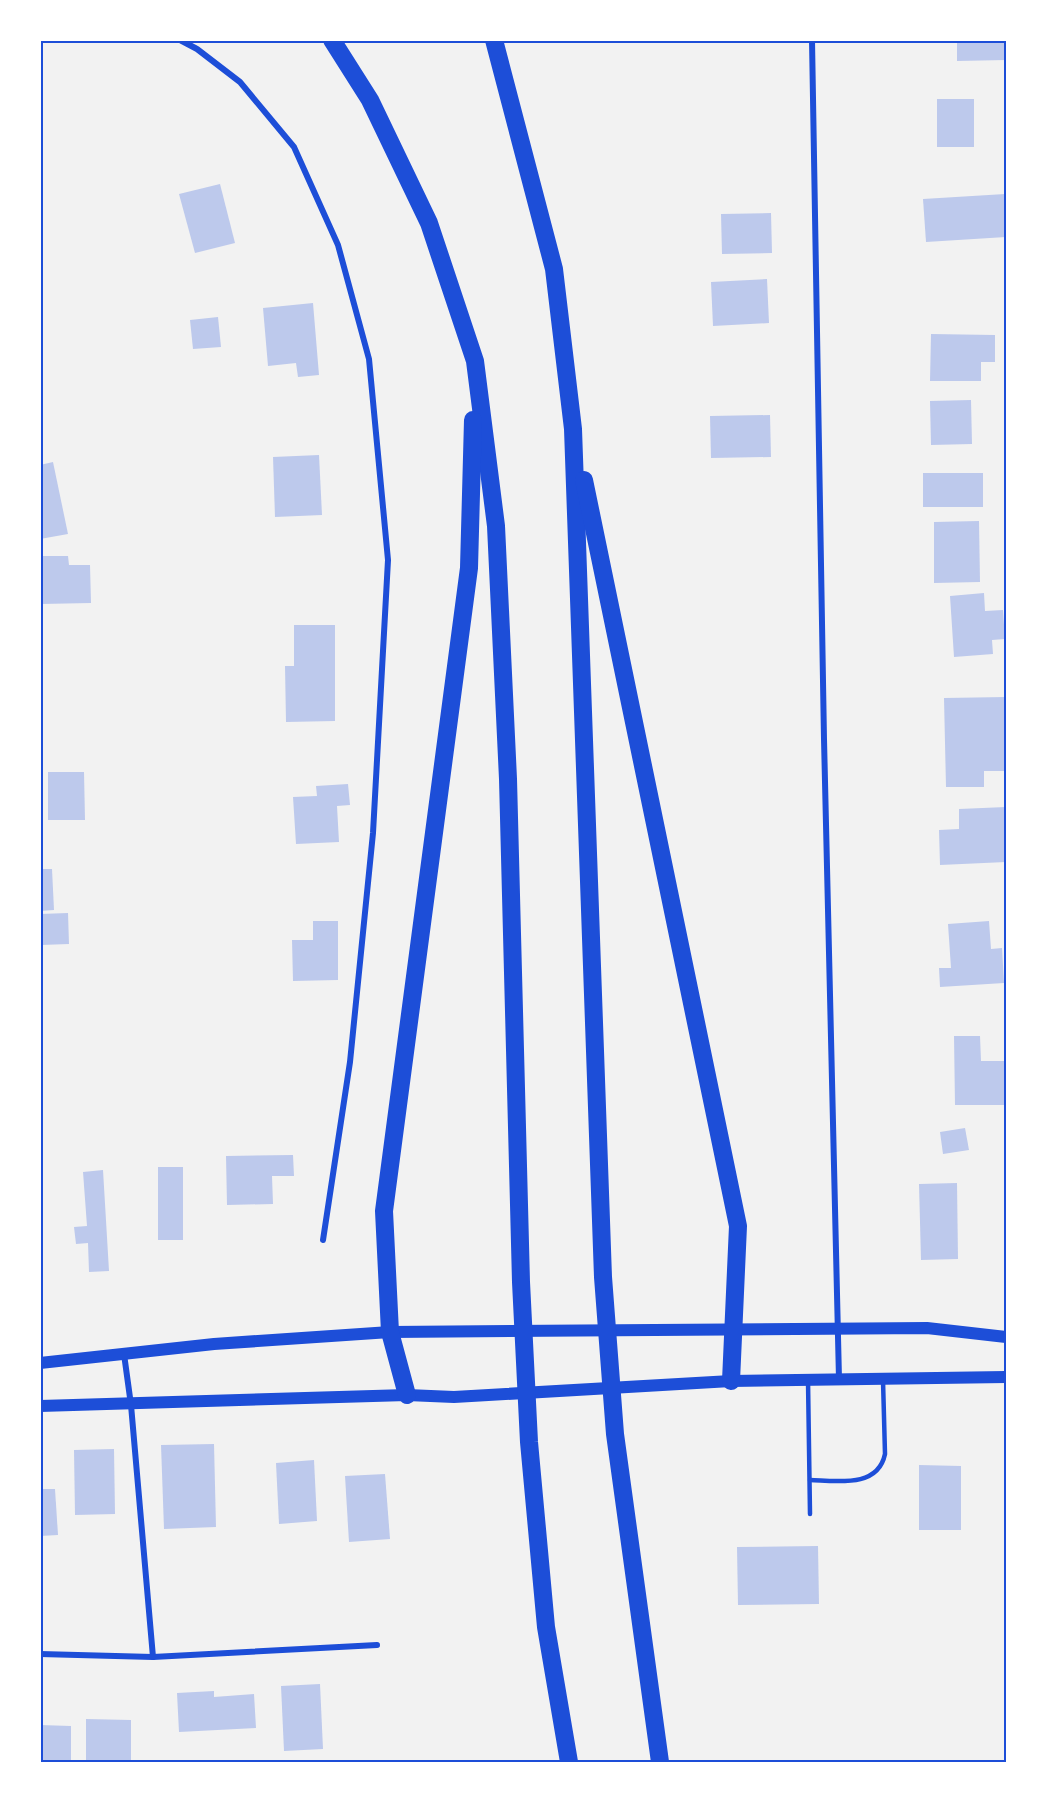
<svg xmlns="http://www.w3.org/2000/svg" width="1047" height="1803" font-family="'Sofia Sans Condensed',sans-serif">
<style>
.building{fill:#bdc9ec}
.lines{fill:none;stroke-linecap:round;stroke-linejoin:round}
.service{stroke:#1d4ed8;stroke-width:4.5}
.minor{stroke:#1d4ed8;stroke-width:6}
.secondary{stroke:#1d4ed8;stroke-width:12}
.motorway{stroke:#1d4ed8;stroke-width:18}
.neatline{fill:none;stroke:#1d4ed8;stroke-width:2}
</style>
<rect width="100%" height="100%" fill="#f2f2f2"/>
<g class="building">
<path d="M957 40H1006V60L957 61Z"/>
<rect x="937" y="99" width="37" height="48"/>
<path d="M220 184 235 243 195 253 179 194Z"/>
<path d="M1005 194 1006 237 926 242 923 199Z"/>
<path d="M771 213 772 253 722 254 721 214Z"/>
<path d="M767 279 769 323 713 326 711 282Z"/>
<path d="M313 303 319 375 298 377 296 363 268 366 263 308Z"/>
<path d="M218 317 221 347 193 349 190 320Z"/>
<path d="M931 334 995 335V362H981V381H930Z"/>
<path d="M971 400 972 444 931 445 930 401Z"/>
<path d="M770 415 771 457 711 458 710 416Z"/>
<path d="M319 455 322 515 275 517 273 457Z"/>
<path d="M53 462 68 534 40 539V465Z"/>
<rect x="923" y="473" width="60" height="34"/>
<path d="M979 521 980 582 934 583V522Z"/>
<path d="M41 556H68L69 565H90L91 603 41 604Z"/>
<path d="M984 593 985 611 1003 610 1005 639 992 640 993 654 954 657 950 596Z"/>
<path d="M294 625H335V721L286 722 285 666H294Z"/>
<path d="M1006 697V771H984V787H946L944 698Z"/>
<path d="M48 772H84L85 820H48Z"/>
<path d="M348 784 350 805 337 806 339 842 296 844 293 797 317 796 316 786Z"/>
<path d="M1006 807V862L940 865 939 830 959 829V809Z"/>
<path d="M40 869H52L54 910 40 911Z"/>
<path d="M68 913 69 944 41 945 40 914Z"/>
<path d="M313 921H338V980L293 981 292 940H313Z"/>
<path d="M989 921 991 949 1002 948 1004 983 940 987 939 968H951L948 924Z"/>
<path d="M954 1036H980L981 1061H1006V1105H955Z"/>
<path d="M965 1128 969 1150 943 1154 940 1132Z"/>
<path d="M293 1155 294 1176H272L273 1204 227 1205 226 1156Z"/>
<rect x="158" y="1167" width="25" height="73"/>
<path d="M103 1170 109 1271 89 1272 88 1243 76 1244 74 1227 87 1226 83 1172Z"/>
<path d="M957 1183 958 1259 921 1260 919 1184Z"/>
<path d="M214 1444 216 1527 164 1529 161 1445Z"/>
<path d="M114 1449 115 1514 75 1515 74 1450Z"/>
<path d="M314 1460 317 1521 279 1524 276 1463Z"/>
<path d="M919 1465 961 1466V1530H919Z"/>
<path d="M385 1474 390 1539 349 1542 345 1476Z"/>
<path d="M40 1489H55L58 1535 40 1536Z"/>
<path d="M818 1546 819 1604 738 1605 737 1547Z"/>
<path d="M320 1684 323 1749 284 1751 281 1686Z"/>
<path d="M214 1691V1697L254 1694 256 1728 179 1732 177 1693Z"/>
<path d="M86 1719 131 1720V1762H86Z"/>
<path d="M40 1725 71 1726V1762H40Z"/>
</g>
<g class="lines">
<g class="service">
<path d="M808 1380 810 1514"/>
<path d="M810 1480C838 1481 878 1488 885 1454L883 1380"/>
</g>
<g class="minor">
<path d="M180 40 197 49 240 82 294 147 338 245 369 359 388 560 373 833 350 1062 323 1240"/>
<path d="M812 40 824 739 839 1379"/>
<path d="M124 1354 131 1405 153 1657"/>
<path d="M40 1654 153 1657 377 1645"/>
</g>
<g class="secondary">
<path d="M40 1363 214 1344 390 1332 927 1328 1006 1337"/>
<path d="M40 1406 407 1395 454 1397 731 1381 1006 1377"/>
</g>
<g class="motorway">
<path d="M332 40 370 100 429 223 475 361 496 526 508 779 521 1282 529 1442 546 1627 569 1762"/>
<path d="M494 40 554 269 573 429 603 1277 615 1434 660 1762"/>
<path d="M584 480 738 1226 731 1381"/>
<path d="M407 1395 390 1332 384 1211 469 568 473 420"/>
</g>
</g>
<rect width="1047" height="1803" fill="none" stroke="#ffffff" stroke-width="84"/>
<rect x="42" y="42" width="963" height="1719" class="neatline"/>
</svg>
